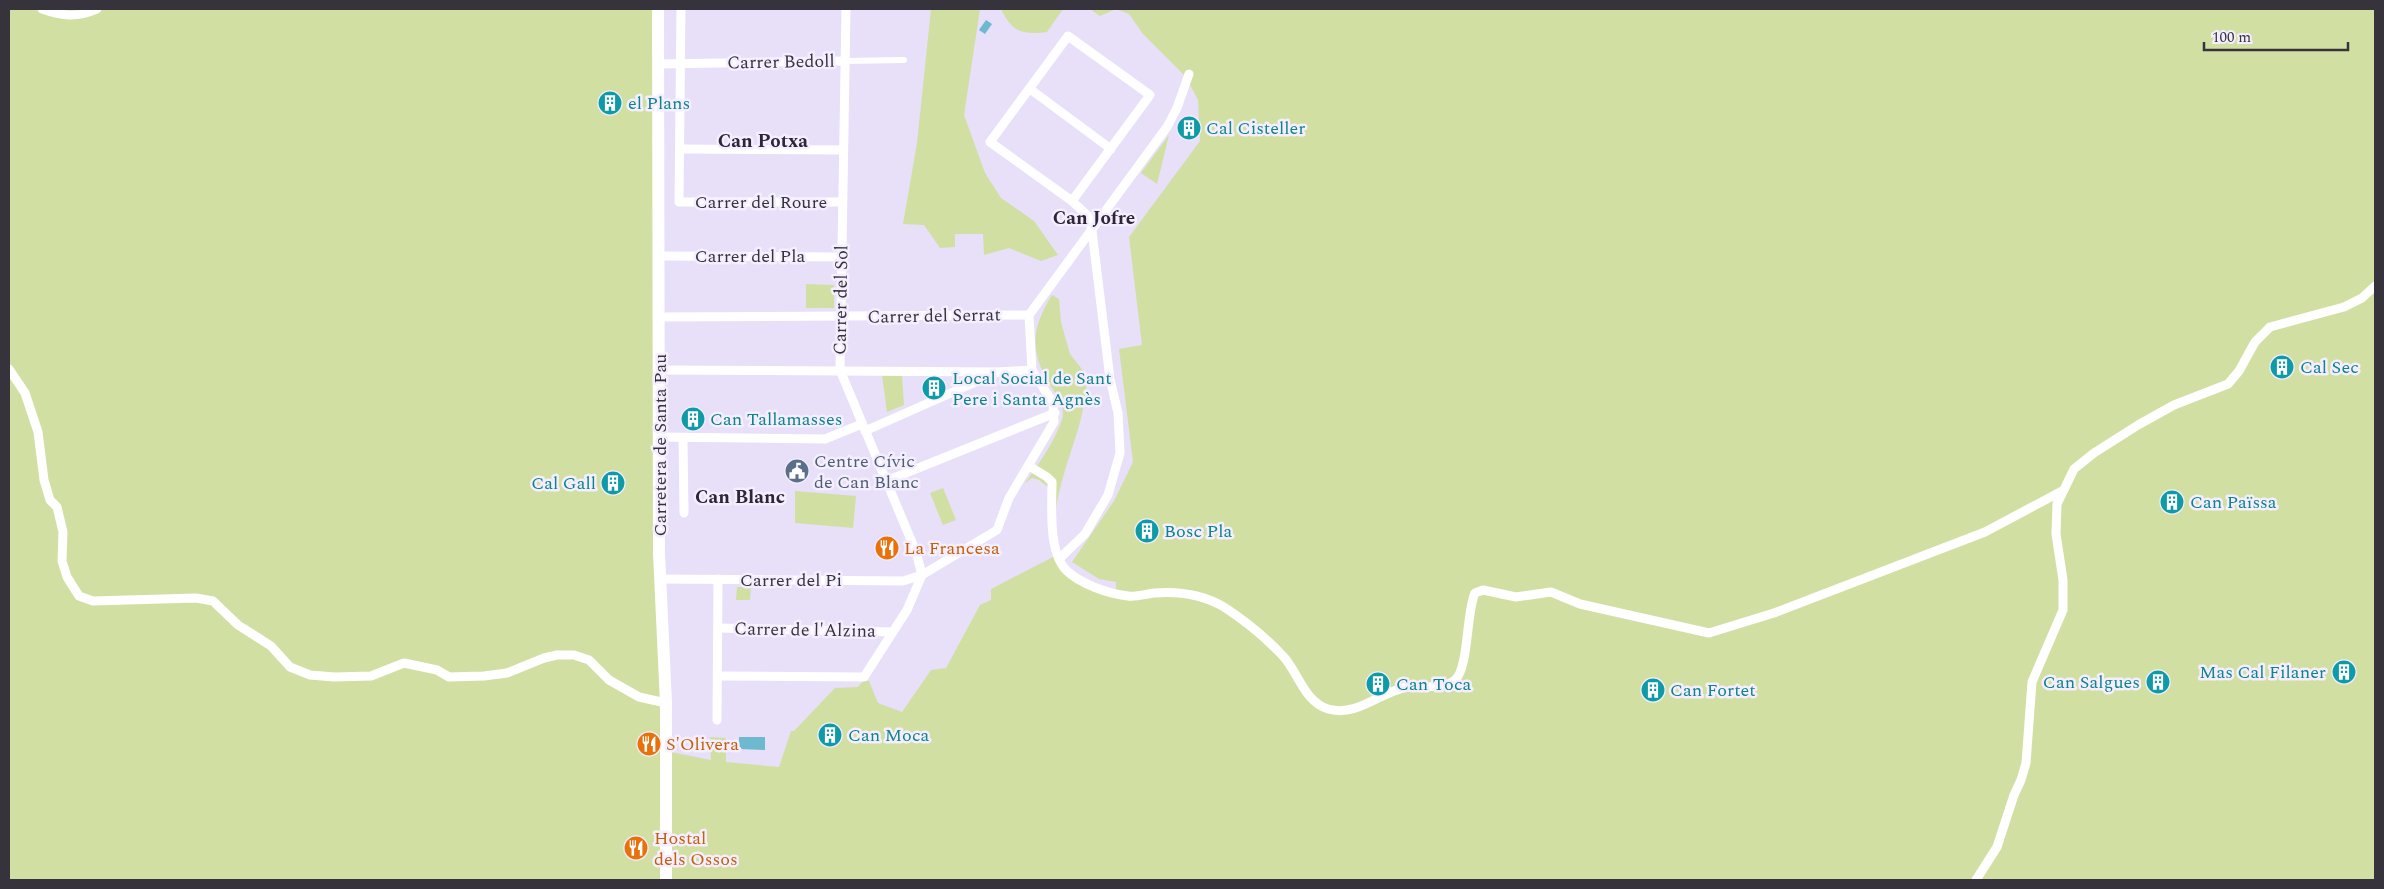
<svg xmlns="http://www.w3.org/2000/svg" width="2384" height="889" font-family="Spectral,serif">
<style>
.green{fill:#d2dfa3}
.water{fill:#6db9cf}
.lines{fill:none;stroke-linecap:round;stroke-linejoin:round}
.pedestrian{stroke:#fff;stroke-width:6}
.minor{stroke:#fff;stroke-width:9}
.secondary{stroke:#fff;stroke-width:12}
.labels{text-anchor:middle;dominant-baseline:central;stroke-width:5;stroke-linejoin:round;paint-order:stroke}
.street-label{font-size:18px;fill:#37333d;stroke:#f4eefe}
.culture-label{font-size:18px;fill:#0d838f;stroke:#f4eefe;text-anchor:start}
.service-label{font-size:18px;fill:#4e5e75;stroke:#f4eefe;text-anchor:start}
.food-label{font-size:18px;fill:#c56008;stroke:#f4eefe;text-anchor:start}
.neighbourhood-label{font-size:19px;font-weight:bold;fill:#2d2539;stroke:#f4eefe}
</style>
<rect width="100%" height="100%" fill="#e8dff9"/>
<g class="green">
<path d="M9 9H658L661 750 711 760 710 737 726 738V762L779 767 791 731H794L835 688 858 687 863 681H869L878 703 902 712 931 670 946 668 980 605 991 600V589L1053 557 1048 530V487L1039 480 1032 478 1024 484C1035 471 1062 430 1063 414 1063 402 1055 393 1049 383 1029 350 1032 327 1052 295L1059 299 1061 322 1070 354 1088 377C1085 392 1084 408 1080 422 1069 464 1039 525 1065 566 1075 580 1101 585 1116 591V582L1099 579 1072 562 1114 501 1133 462 1119 349 1142 345 1129 237 1200 141 1198 100 1186 77 1143 34 1129 14 1116 9 1100 16 1090 9H2375V880H9Z"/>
<path d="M931 9H980L964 115 985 173 1001 198 1034 221 1058 255 1041 261 1009 248 984 255 983 234H955V247L940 248 924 225 903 224 917 143Z"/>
<path d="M1001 9H1063L1047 32C1022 35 1012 32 1001 9Z"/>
<path d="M1169 135 1157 184 1141 173Z"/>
<path d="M806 284 834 285V308H806Z"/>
<path d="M882 375 902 376 904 405 887 412Z"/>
<path d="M943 488 956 520 943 525 930 493Z"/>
<path d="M795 491 856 496 853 528 795 523Z"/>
<path d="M737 587H751L750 600H736Z"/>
</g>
<g class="water">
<path d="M986 20 992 24 985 34 979 30Z"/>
<path d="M739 737H765V750L739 749Z"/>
</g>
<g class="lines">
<path class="pedestrian" d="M844 61 904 60"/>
<g class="minor">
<path d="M42 9C62 16 77 18 97 9"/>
<path d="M681 9 679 202H842"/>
<path d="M659 64 844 61"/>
<path d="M1030 89 1111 149"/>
<path d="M680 149 843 150"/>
<path d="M659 256 842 257"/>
<path d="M659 317 1029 315"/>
<path d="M9 369 25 393 38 432 44 480 50 500 57 507 63 532 62 561 67 577 79 596 93 601 196 598 213 601 238 625 271 646 290 667 310 675 334 677 371 676 404 663 437 670 449 677 484 676 507 673 544 658 557 655H574L589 660 609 680 639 697 666 703"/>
<path d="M660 370 998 372 1032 370"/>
<path d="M865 431 996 373"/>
<path d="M660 437 825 439 862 424"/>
<path d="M683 438 684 513"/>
<path d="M1029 466 1047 477 1052 482C1052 506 1048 551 1066 570 1080 584 1109 594 1128 596 1136 597 1146 594 1154 593 1179 591 1202 594 1224 607 1244 620 1266 638 1282 655 1298 671 1304 702 1328 709 1356 717 1378 694 1403 688 1420 684 1441 691 1455 680 1469 668 1466 612 1475 593L1483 590 1516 597 1551 592 1580 604 1709 633 1774 613 1985 532 2062 491"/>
<path d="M886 481 1055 413"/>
<path d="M1059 559 1085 534 1108 495 1120 453 1118 413 1110 379 1092 231 1088 216 1072 201 990 142 1068 36 1150 95 1072 201"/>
<path d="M660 579 903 581 922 575 916 552 840 370 846 9"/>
<path d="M718 628 892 632"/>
<path d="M718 676 864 677 907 610 922 575 997 530 1009 498 1054 422 1053 403 1032 370 1029 315 1167 127 1177 108 1189 74"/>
<path d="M717 720 718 579"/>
<path d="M1976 880 1997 847 2014 795 2021 780 2026 763 2032 682 2063 610V580L2056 534 2057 504 2074 469 2094 453 2138 425 2174 405 2228 384 2239 371 2255 342 2270 327 2344 307 2362 298 2375 286"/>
</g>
<path class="secondary" d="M658 9 659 553 666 703V880"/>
</g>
<defs>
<symbol id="building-disc" viewBox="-11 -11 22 22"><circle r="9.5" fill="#0f9aa8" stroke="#f4eefe"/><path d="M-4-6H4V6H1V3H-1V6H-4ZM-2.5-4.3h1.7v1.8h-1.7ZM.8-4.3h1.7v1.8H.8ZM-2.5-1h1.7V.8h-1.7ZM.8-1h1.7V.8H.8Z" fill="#fff"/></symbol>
<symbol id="civic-disc" viewBox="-11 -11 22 22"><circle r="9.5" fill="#5c6f8a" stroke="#f4eefe"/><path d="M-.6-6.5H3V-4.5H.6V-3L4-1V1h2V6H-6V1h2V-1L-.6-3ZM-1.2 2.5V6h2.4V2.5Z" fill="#fff"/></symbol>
<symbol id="restaurant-disc" viewBox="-11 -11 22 22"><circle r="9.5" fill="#e8710a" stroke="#f4eefe"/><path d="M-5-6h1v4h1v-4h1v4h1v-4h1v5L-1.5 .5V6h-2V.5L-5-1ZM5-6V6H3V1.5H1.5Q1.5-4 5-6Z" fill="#fff"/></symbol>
</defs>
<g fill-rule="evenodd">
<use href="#building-disc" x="596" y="89" width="28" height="28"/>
<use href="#building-disc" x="1175" y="114" width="28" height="28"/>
<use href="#building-disc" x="2268" y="353" width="28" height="28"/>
<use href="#building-disc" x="920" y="374" width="28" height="28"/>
<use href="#building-disc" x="679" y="405" width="28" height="28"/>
<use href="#civic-disc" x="783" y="457" width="28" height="28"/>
<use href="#building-disc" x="599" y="469" width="28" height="28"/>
<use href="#building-disc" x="2158" y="488" width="28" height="28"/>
<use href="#building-disc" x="1133" y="517" width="28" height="28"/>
<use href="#restaurant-disc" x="873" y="534" width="28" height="28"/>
<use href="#building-disc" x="2330" y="658" width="28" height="28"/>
<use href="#building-disc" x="2144" y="668" width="28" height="28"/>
<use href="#building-disc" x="1364" y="670" width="28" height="28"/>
<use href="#building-disc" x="1639" y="676" width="28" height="28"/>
<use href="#building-disc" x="816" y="721" width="28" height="28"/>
<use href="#restaurant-disc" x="635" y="730" width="28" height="28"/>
<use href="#restaurant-disc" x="622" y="834" width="28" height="28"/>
</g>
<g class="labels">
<g class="street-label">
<text transform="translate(781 62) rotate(-1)">Carrer Bedoll</text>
<text x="761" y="202">Carrer del Roure</text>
<text x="750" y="256">Carrer del Pla</text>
<text transform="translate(841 300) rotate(-89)">Carrer del Sol</text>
<text transform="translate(934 316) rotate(-1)">Carrer del Serrat</text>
<text transform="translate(660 445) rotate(-90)">Carretera de Santa Pau</text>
<text x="791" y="580">Carrer del Pi</text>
<text transform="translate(805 630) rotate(1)">Carrer de l'Alzina</text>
</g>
<g class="culture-label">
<text x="628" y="103">el Plans</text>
<text x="1206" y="128">Cal Cisteller</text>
<text x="2300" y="367">Cal Sec</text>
<text x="952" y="378">Local Social de Sant<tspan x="952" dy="21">Pere i Santa Agnès</tspan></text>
<text x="710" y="419">Can Tallamasses</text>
<text x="596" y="483" text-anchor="end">Cal Gall</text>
<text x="2190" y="502">Can Païssa</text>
<text x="1164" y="531">Bosc Pla</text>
<text x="2326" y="672" text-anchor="end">Mas Cal Filaner</text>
<text x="2140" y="682" text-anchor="end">Can Salgues</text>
<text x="1396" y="684">Can Toca</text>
<text x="1670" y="690">Can Fortet</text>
<text x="848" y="735">Can Moca</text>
</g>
<g class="service-label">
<text x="814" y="461">Centre Cívic<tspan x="814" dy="21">de Can Blanc</tspan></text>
</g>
<g class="food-label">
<text x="904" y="548">La Francesa</text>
<text x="666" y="744">S'Olivera</text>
<text x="654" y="838">Hostal<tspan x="654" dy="21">dels Ossos</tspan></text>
</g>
<g class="neighbourhood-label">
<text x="763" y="141">Can Potxa</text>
<text x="1094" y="218">Can Jofre</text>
<text x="740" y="497">Can Blanc</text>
</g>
</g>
<rect width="2384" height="889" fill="none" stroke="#37333d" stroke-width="20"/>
<path d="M2204 42v8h144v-8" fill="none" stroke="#37333d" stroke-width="2.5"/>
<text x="2212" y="42" font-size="15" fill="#37333d" stroke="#f4eefe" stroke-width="4" paint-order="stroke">100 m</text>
</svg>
